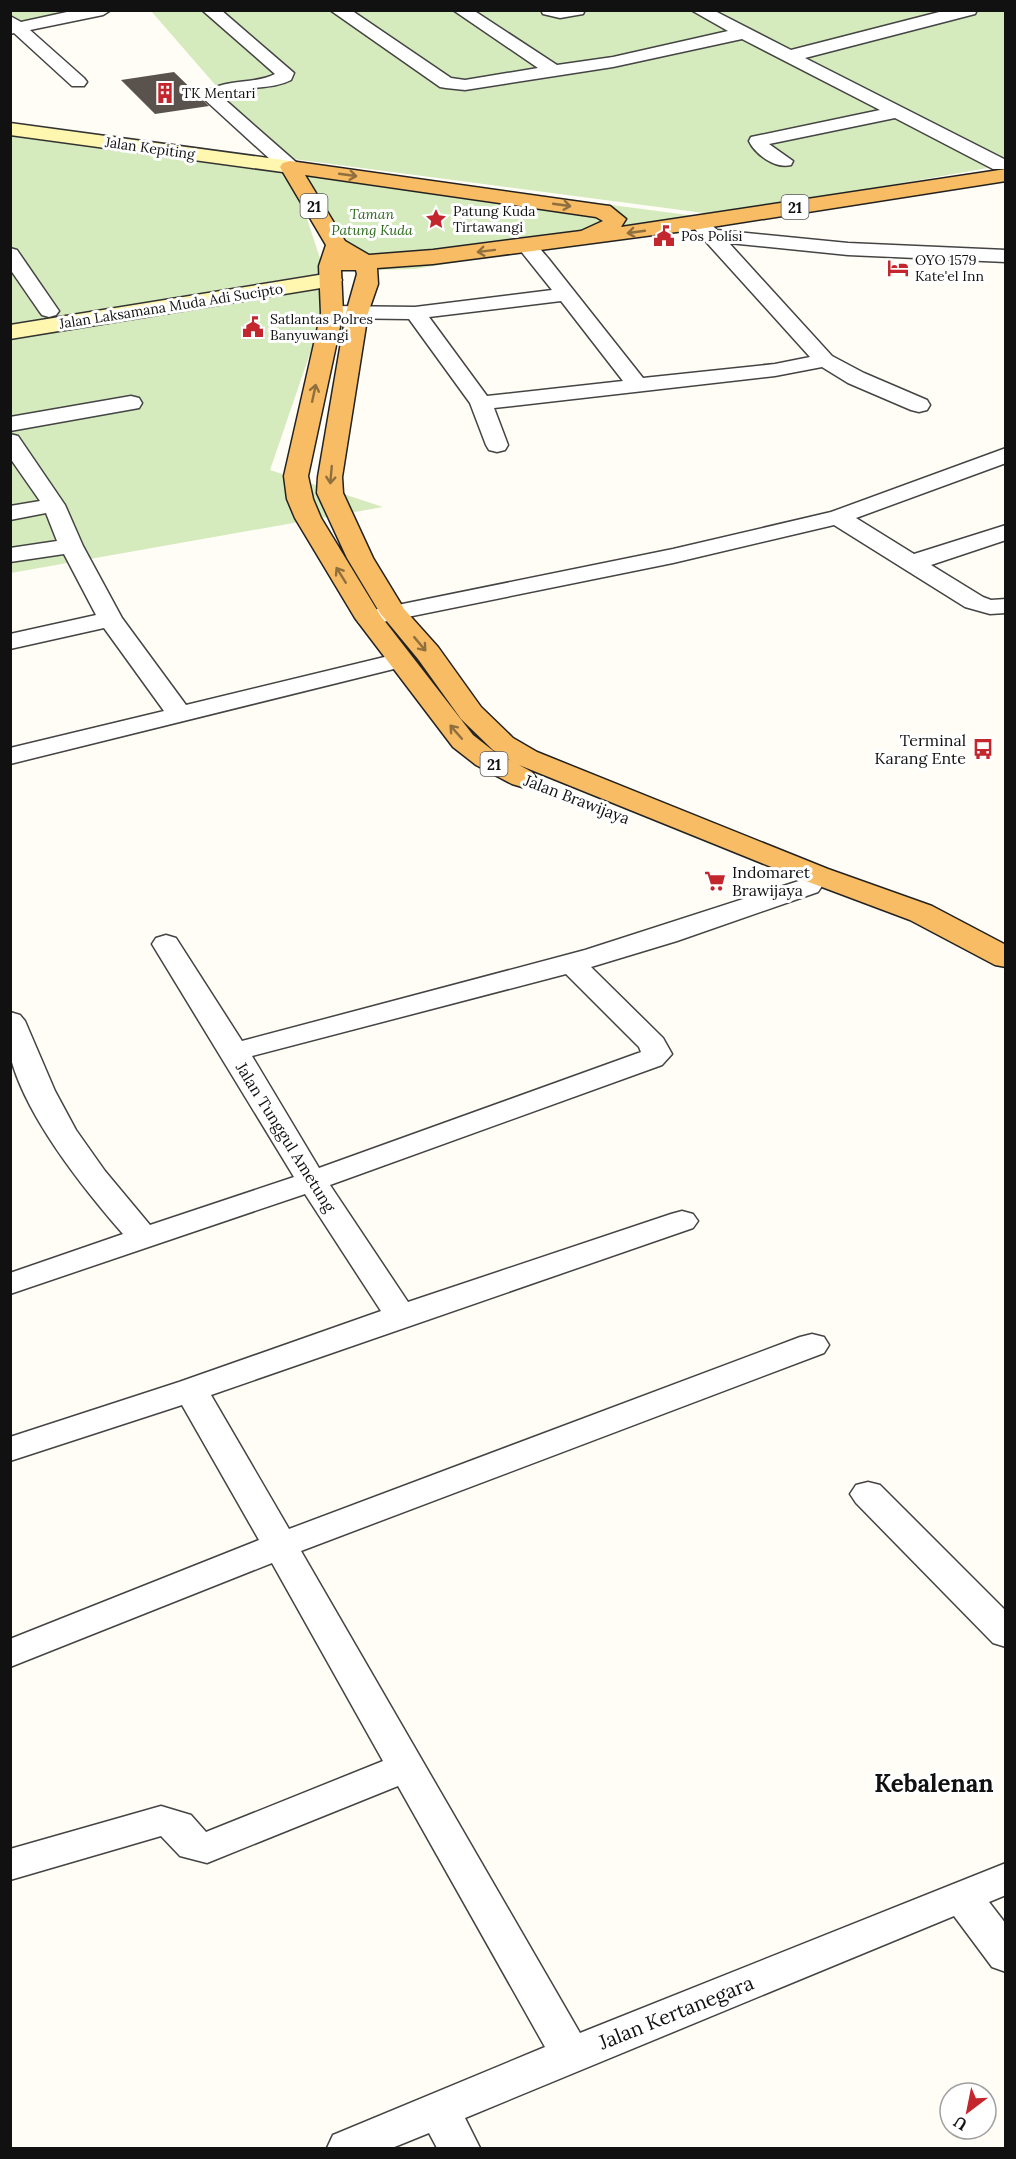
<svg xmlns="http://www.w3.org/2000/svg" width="1016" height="2159" font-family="Lora,serif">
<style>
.green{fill:#d5ebbd}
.building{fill:#5a524d}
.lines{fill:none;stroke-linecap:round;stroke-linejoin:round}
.minor-casing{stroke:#444;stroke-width:3}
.secondary-casing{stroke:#333;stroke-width:3}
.trunk-casing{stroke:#222;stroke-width:3}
.minor{fill:#fff;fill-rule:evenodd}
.secondary{fill:#fff6b0;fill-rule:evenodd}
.trunk{fill:#f7bc64;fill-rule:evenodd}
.oneway{stroke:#906f3f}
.labels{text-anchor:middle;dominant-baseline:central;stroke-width:6;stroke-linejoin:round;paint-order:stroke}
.far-poi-label{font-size:14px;fill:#111;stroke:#fff;text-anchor:start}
.far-street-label{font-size:14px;fill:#111;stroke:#fff}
.far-park-label{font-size:14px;font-style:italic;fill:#2f6b1f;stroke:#fff}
.shield{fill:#fff;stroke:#585858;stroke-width:1.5}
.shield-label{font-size:15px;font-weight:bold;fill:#111}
.poi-label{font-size:16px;fill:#111;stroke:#fff;text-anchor:end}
.street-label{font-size:16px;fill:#111;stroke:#fff}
.near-street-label{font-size:20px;fill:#111;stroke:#fff}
.near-quarter-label{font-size:24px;font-weight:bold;fill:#111;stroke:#fff}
</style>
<rect width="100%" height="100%" fill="#fffdf5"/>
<g class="green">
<path d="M11 11H77L11 24Z"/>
<path d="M151 11H1005V165L719 215 278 157Z"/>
<path d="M11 132 290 167 331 292 270 470 383 507 11 573Z"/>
<path d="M311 166 719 219 415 269 340 271 310 221 296 180Z"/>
</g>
<path class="building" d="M174 72 209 106 155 114 121 80Z"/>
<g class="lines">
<defs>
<g id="minor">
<path d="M76 10H111L103 15 30 30 84 78 87 82 84 86H72L14 33 10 34V16L21 22Z"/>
<path d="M202 10H221L294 73 291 80C270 91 242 84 222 97L297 163 299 167 297 171H283L204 99 206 92C227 78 253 85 275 74Z"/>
<path d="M330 10H351L451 78 465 80 538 68 453 10H473L557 65 613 57 728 31 691 10H713L791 50 947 10H977L975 14 805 58 1006 160V169H993L895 118 769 144 793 161 791 165C775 169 755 154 749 141L751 137 880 110 742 39 613 67 465 90 446 88 440 87Z"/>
<path d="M541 10H585L583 14 560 18 543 14Z"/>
<path d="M705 223 712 225 717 230 848 243 1006 250V262L848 255 729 243 832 356 864 373 927 400 930 405 927 410 919 412 911 410 848 383 822 367 775 376 494 408 508 445 505 450 497 452 489 450 486 445 470 403 409 319 332 318 325 316 322 312 325 308 332 306 415 307 552 290 516 245 519 241C534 237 539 248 548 258L643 378 775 364 810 357 698 233 695 229 698 225ZM561 301 623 381 487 396 429 317Z"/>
<path d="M10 248 17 250 59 311 56 315 49 317 42 315 39 311 10 269Z"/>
<path d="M131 396 139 398 142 403 139 408 10 431V417Z"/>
<path d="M10 434 18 436 65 505 83 546 122 618 186 705 401 653 410 655 413 660 410 665 10 764V748L164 711 104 628 10 649V634L96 615 64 554 10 562V548L57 541 46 513 10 520V506L40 501 10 458Z"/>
<path d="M1006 448V463L856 518 914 554 1006 525V540L931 565 983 597 991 600 1006 599V613L990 614 965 607 834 525 673 563 368 625 359 623 356 618 359 613 368 611 673 549 831 512Z"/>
<path d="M808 878 818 880 822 886 818 892 677 941 591 967 663 1038 672 1054 662 1065 330 1185 408 1302 671 1214 682 1211 693 1214 698 1221 693 1228 211 1395 289 1529 800 1337 812 1334 824 1337 829 1345 824 1353 301 1551 580 2033 1006 1863V1895L989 1902 1006 1924V1972L992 1967 954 1916 465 2118 480 2148H437L429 2133 392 2148H327L333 2135 545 2047 398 1786 207 1863 180 1856 161 1836 10 1880V1849L161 1806 191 1815 206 1832 383 1761 272 1563 10 1667V1639L259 1540 182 1405 10 1461V1437L179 1382 381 1311 305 1194 10 1294V1273L123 1234C83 1188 27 1118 11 1059 7 1045 10 1027 10 1012L20 1015 25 1021 55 1091 76 1130 105 1171 150 1225 294 1177 152 944 156 938 166 935 176 938 242 1041 585 950ZM566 974 639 1047 641 1052 319 1168 252 1056Z"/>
<path d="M868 1482 880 1485 1006 1611V1647L993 1643 856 1503 850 1494 856 1485Z"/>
</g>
<g id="secondary">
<path d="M10 123 290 161 297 163 300 167 297 171 290 173 10 135Z"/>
<path d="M331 273 339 275 342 280 339 285 10 339V325Z"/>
</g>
<path id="trunk" d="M290 161 602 205 610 206 626 219 621 227 1006 169V181L699 229 433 264 377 268 378 284 368 313 342 477 343 493 373 558 404 609 438 647 481 707 513 738 537 752 828 869 932 906 1006 945V967L995 965 910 920 806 881 519 765 532 772 536 778 532 784 522 787 512 784 476 765 453 747 355 618 295 518 287 499 284 476 321 313 319 266 326 245 280 167 283 163ZM305 175 596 217 603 221 581 231 433 250 369 255 345 241ZM341 270H356L357 274 346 313 318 477 317 493 347 558 380 613 418 659 461 719 493 750 512 761 496 753 473 735 380 615 321 518 313 499 308 476 343 313Z"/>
</defs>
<use href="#minor" class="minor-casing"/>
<use href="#secondary" class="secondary-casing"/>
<use href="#trunk" class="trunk-casing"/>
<use href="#minor" class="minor"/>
<use href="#secondary" class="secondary"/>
<use href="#trunk" class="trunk"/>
</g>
<defs><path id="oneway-shaft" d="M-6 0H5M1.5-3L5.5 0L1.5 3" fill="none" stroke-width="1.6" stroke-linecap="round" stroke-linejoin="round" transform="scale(1.5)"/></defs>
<g class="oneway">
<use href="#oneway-shaft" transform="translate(348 175) rotate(8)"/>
<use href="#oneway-shaft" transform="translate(562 205) rotate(8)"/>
<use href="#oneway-shaft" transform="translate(636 232) rotate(172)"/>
<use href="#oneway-shaft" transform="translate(486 251) rotate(173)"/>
<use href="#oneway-shaft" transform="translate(314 393) rotate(-78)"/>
<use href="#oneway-shaft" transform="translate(331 475) rotate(95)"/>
<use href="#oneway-shaft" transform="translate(341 575) rotate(-122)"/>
<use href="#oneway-shaft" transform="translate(420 644) rotate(50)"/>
<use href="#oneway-shaft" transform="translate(456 732) rotate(-131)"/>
</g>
<defs>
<symbol id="building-bare" viewBox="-9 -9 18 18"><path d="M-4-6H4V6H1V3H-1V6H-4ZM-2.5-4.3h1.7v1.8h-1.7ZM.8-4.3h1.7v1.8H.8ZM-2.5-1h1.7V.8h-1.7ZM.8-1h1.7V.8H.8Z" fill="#c4262e" stroke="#fff" stroke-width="2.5" paint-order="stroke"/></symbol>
<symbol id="sight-bare" viewBox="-9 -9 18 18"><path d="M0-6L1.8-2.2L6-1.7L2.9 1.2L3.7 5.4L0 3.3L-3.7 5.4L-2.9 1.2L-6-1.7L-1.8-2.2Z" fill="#c4262e" stroke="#fff" stroke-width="2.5" paint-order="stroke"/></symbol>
<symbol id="civic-bare" viewBox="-9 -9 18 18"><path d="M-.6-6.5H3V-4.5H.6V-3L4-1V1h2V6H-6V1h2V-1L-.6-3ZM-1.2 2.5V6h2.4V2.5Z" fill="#c4262e" stroke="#fff" stroke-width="2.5" paint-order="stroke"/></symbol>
<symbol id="hotel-bare" viewBox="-9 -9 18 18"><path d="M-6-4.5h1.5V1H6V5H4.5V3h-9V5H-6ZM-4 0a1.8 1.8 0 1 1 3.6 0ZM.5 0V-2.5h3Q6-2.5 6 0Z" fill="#c4262e" stroke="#fff" stroke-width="2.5" paint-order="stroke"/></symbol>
<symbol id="bus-bare" viewBox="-9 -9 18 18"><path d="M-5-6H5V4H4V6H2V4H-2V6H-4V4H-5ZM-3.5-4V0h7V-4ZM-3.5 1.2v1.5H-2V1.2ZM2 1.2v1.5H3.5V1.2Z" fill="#c4262e" stroke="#fff" stroke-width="2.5" paint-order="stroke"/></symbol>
<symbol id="supermarket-bare" viewBox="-9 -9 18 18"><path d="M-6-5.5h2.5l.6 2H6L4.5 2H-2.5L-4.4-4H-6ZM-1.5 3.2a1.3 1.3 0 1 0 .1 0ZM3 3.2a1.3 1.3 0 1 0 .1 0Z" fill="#c4262e" stroke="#fff" stroke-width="2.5" paint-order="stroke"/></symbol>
</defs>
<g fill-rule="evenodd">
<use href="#building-bare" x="150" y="78" width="30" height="30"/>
<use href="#sight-bare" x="421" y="204" width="30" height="30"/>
<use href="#civic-bare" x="649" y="221" width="30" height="30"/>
<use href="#hotel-bare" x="883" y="253" width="30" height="30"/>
<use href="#civic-bare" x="238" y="312" width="30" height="30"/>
<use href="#bus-bare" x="968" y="734" width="30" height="30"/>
<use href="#supermarket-bare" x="700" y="866" width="30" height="30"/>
</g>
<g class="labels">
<g class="far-poi-label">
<text x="182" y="93">TK Mentari</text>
<text x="453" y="211">Patung Kuda<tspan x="453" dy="16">Tirtawangi</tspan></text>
<text x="681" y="236">Pos Polisi</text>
<text x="915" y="260">OYO 1579<tspan x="915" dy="16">Kate'el Inn</tspan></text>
<text x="270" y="319">Satlantas Polres<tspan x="270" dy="16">Banyuwangi</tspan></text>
</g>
<g class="far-street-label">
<text transform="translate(150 148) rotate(8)">Jalan Kepiting</text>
<text transform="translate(171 306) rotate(-9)">Jalan Laksamana Muda Adi Sucipto</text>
</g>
<g class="far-park-label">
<text x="372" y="214">Taman<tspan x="372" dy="16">Patung Kuda</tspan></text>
</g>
<g class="shield">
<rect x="300.5" y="194" width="27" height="24" rx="4.5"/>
<rect x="781.5" y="195" width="27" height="24" rx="4.5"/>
<rect x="480.5" y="752" width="27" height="24" rx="4.5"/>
</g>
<g class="shield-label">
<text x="314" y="206">21</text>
<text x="795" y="207">21</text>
<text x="494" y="764">21</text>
</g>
<g class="poi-label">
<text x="966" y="740">Terminal<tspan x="966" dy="18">Karang Ente</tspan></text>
<text x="732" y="872" text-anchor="start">Indomaret<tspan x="732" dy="18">Brawijaya</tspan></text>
</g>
<g class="street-label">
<text transform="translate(577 799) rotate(21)">Jalan Brawijaya</text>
<text transform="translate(286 1137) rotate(58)">Jalan Tunggul Ametung</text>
</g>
<g class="near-street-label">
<text transform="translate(676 2012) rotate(-22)">Jalan Kertanegara</text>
</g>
<g class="near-quarter-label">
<text x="934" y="1783">Kebalenan</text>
</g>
</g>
<rect width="1016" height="2159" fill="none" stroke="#111111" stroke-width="24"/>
<g transform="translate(968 2111) rotate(212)"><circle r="28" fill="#ffffff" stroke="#a0a0a0" stroke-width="1.5"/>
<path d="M0-4.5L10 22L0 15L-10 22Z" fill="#c4262e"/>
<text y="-9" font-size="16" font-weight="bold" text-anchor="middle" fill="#111111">U</text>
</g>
</svg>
